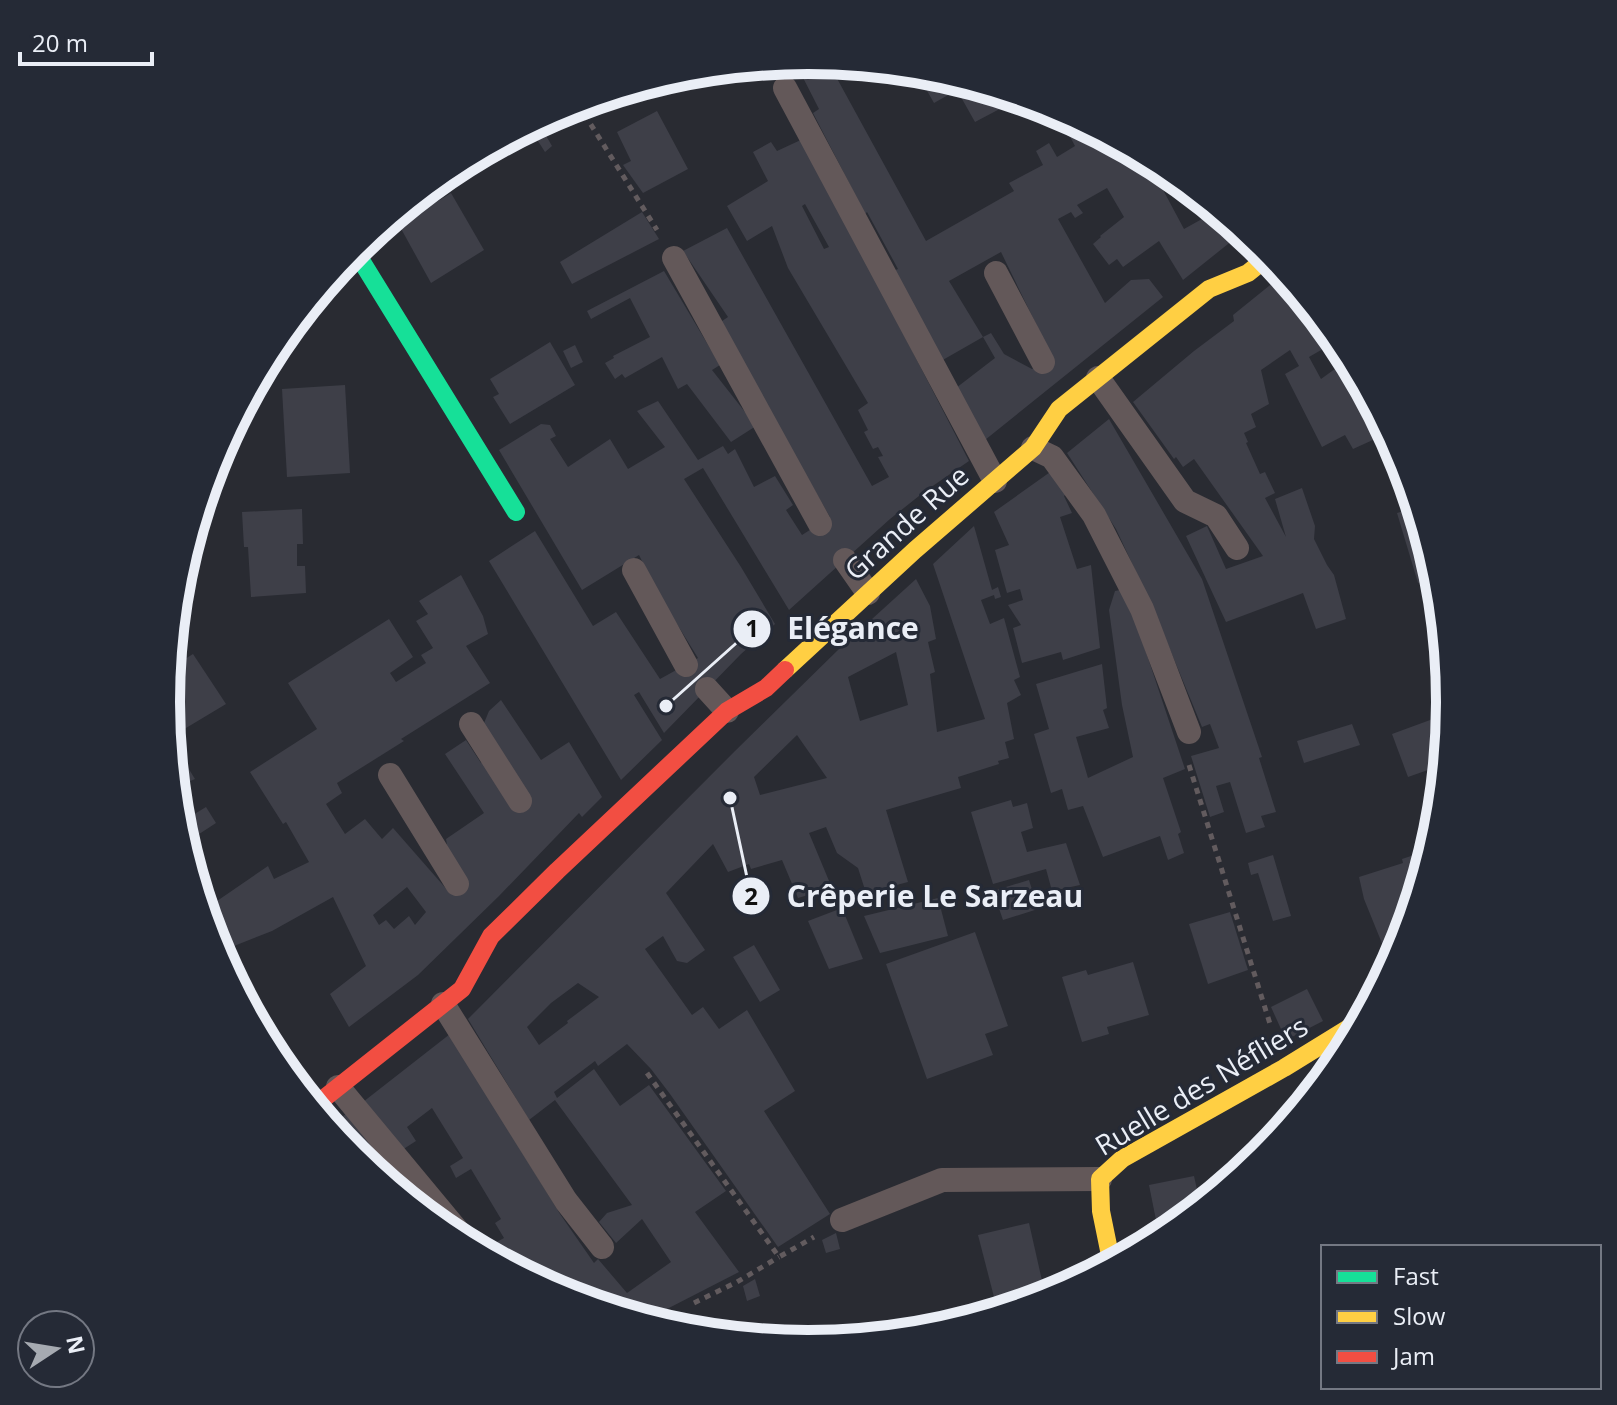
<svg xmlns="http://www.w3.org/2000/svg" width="1617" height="1405" font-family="'Open Sans',sans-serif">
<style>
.building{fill:#3e3f48;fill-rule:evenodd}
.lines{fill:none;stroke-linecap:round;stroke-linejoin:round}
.path{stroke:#625b5e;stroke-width:5;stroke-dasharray:6 6;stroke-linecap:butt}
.lane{stroke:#635859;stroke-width:24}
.fast{stroke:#16e098;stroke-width:18}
.slow{stroke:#ffcf43;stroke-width:18}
.jam{stroke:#f24e42;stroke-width:18}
.labels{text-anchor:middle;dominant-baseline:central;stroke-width:6;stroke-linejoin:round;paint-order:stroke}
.street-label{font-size:28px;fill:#eaeef6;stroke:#252a36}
.rim{fill:none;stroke:#eaeef6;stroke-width:10}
.leader{fill:none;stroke:#eaeef6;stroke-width:3}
.callout-dot{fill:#eaeef6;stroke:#252a36;stroke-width:3}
.mark-label{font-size:24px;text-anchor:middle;font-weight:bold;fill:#111}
.callout-label{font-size:30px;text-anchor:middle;font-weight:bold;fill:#eaeef6;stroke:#252a36;stroke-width:6;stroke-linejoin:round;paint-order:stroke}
</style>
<rect width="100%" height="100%" fill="#292b32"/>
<g class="building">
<path d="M809 60 828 62 926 241 1014 191 1009 183 1043 165 1036 151 1049 143 1057 157 1075 146 1056 110 1146 158 1184 229 1202 219 1181 181 1243 232 1183 280 1159 241 1123 267 1117 259 1109 265 1093 244 1101 237 1100 236 1124 217 1107 188 1077 205 1083 213 1075 218 1071 212 1058 219 1105 303 1131 280 1149 279 1163 297 985 440 956 388 995 358 983 337 991 333 1004 354 1032 369 1052 357 1001 252 949 281 983 337 941 361 893 271 898 269 867 212 865 214 813 113 819 109 795 62Z"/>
<path d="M923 71 934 72 1006 94 1011 103 975 122 957 90 934 103 918 75Z"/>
<path d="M570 107 541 127 552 146 545 152 529 127Z"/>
<path d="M657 111 688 169 643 193 623 165 631 161 617 132Z"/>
<path d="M805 138 856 242 969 461 924 492 890 519 789 610 703 468 684 479 741 567 775 624 741 654 664 733 639 692 634 695 662 740 621 780 489 561 535 531 593 626 616 612 660 679 698 658 659 595 639 555 582 590 499 450 541 424 550 425 556 436 550 439 568 467 610 439 628 469 665 447 637 411 658 401 698 460 723 446 728 454 735 449 754 487 775 476 793 505 786 510 802 535 830 517 719 323 728 317 683 251 727 228 872 486 889 477 878 457 883 456 878 447 873 449 864 432 868 430 858 410 868 403 788 268 772 226 747 241 727 206 768 181 753 152 771 142 777 151ZM805 204 829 247 824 249 802 206Z"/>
<path d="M451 193 484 250 431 283 399 225Z"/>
<path d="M642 212 659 239 572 284 560 262Z"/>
<path d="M664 271 720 365 712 370 756 426 731 442 687 384 678 389 662 357 625 378 622 374 615 379 605 363 614 358 613 356 650 337 630 298 591 319 587 311Z"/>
<path d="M1274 282 1278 291 1290 282 1343 346 1368 394 1370 402 1366 406 1375 439 1353 449 1345 435 1322 447 1285 374 1299 366 1290 350 1261 370 1269 404 1251 414 1256 427 1244 433 1248 442 1246 443 1260 474 1265 472 1275 493 1265 498 1286 537 1275 499 1302 488 1315 526 1314 539 1327 565 1334 575 1346 619 1316 629 1303 593 1226 622 1186 536 1207 526 1226 569 1263 556 1194 459 1183 467 1176 457 1174 459 1133 402 1194 351 1234 321 1233 315ZM1328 346 1339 366 1321 379 1309 357Z"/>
<path d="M550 342 575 385 510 424 493 397 499 394 490 379Z"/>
<path d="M575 345 583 362 571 368 563 351Z"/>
<path d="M345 385 350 473 287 477 282 389Z"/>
<path d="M1109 419 1202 579 1262 757 1259 758 1276 812 1261 816 1265 827 1246 833 1230 782 1216 786 1224 812 1210 817 1191 756 1219 748 1210 724 1202 727 1152 606 1116 529 1067 453Z"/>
<path d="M1053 470 1067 493 1064 496 1072 513 1060 517 1077 569 1091 565 1100 648 1063 660 1061 652 1022 663 1013 628 1021 625 1008 605 1023 600 1020 589 1007 593 995 550 1009 545 994 512Z"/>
<path d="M1417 507 1438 576 1418 583 1397 513Z"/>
<path d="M302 509 303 544H297V566H305L306 593 251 597 248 547H244L242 512Z"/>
<path d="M974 526 992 590 998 587 1001 597 995 599 994 595 981 600 990 624 1004 618 1020 677 1014 680 1021 695 1007 703 1014 739 1005 742 1009 758 998 761 999 764 958 777 961 788 886 810 908 882 866 893 858 868 837 853 826 827 809 833 832 888 798 898 782 860 751 869 749 864 728 872 713 844 666 893 705 950 687 963 677 961 663 936 645 949 692 1015 703 1007 719 1029 747 1010 795 1091 764 1111 830 1214 778 1247 670 1094 651 1069 627 1044 598 1066 595 1061 554 1092 557 1098 594 1069 620 1106 649 1085 726 1191 695 1212 739 1272 665 1310 673 1329 562 1296 498 1262 493 1244 504 1238 495 1223 501 1219 471 1169 456 1178 450 1166 463 1158 432 1108 407 1127 416 1141 402 1150 363 1102 450 1034 560 1214 594 1263 598 1259 627 1293 671 1262 642 1219 616 1243 599 1222 607 1213 632 1205 555 1100 529 1120 468 1019 735 751 839 649 916 579 930 606 936 639 928 642 935 672 930 674 937 732 985 719 933 564ZM896 652 908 705 860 721 848 677ZM797 735 827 778 760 795 754 777ZM578 983 599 997 567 1021 568 1023 539 1045 527 1027 551 1003Z"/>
<path d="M461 575 483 616 488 634 466 646 490 683 401 739 404 741 337 783 342 793 326 804 345 834 365 819 382 839 393 828 449 892V856L446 839 484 813 445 754 466 740 481 763 485 760 482 728 489 711 501 700 541 760 569 742 602 797 582 817 579 813 499 896 418 975 349 1027 330 994 366 966 333 897 272 931 229 948 267 1041 265 1042 215 948 178 824 206 807 216 823 190 840 217 901 268 866 274 879 309 862 286 822 283 824 250 772 317 729 288 683 389 619 413 657 390 673 396 682 426 663 421 655 433 648 416 621 428 614 419 601ZM407 887 426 912 415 925 409 916 394 929 386 920 379 925 373 915Z"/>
<path d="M1125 589 1185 769 1163 778 1181 832 1178 834 1184 853 1168 860 1160 836 1103 857 1083 806 1068 810 1062 789 1051 793 1034 734 1049 729 1036 684 1102 664 1107 708 1103 710 1109 728 1076 737 1088 778 1133 757 1122 705 1109 610 1115 591Z"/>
<path d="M193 654 226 704 181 731 166 707 169 669Z"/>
<path d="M1441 716 1448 736 1445 764 1408 777 1392 734Z"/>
<path d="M1352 724 1360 745 1304 763 1297 741Z"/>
<path d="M179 753 195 779 174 788 171 758Z"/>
<path d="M1011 800 1013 807 1027 803 1033 828 1021 832 1027 852 1066 843 1080 885 1052 891 1046 869 993 884 971 812Z"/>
<path d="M1426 851 1429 859 1402 949 1392 968 1364 899 1359 877 1403 863 1402 859Z"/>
<path d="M1273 855 1291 916 1273 921 1258 873 1251 875 1248 863Z"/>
<path d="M1029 880 1038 909 1003 920 993 891Z"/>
<path d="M938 898 948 936 880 953 864 916Z"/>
<path d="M842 908 863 959 829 969 808 921Z"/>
<path d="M1230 912 1248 970 1208 984 1189 924Z"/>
<path d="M975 932 1008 1026 985 1034 993 1055 927 1079 886 964Z"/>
<path d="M754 945 780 990 760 1002 733 957Z"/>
<path d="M1133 962 1149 1015 1107 1027 1109 1034 1082 1042 1062 977 1086 970 1088 975Z"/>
<path d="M1307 989 1323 1021 1286 1040 1271 1007Z"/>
<path d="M346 1114 432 1219 431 1220 354 1156 329 1127Z"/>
<path d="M1194 1176 1201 1208 1160 1240 1149 1185Z"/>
<path d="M1029 1223 1043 1285 994 1297 978 1235Z"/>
<path d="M836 1233 840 1249 826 1253 822 1240Z"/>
<path d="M755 1279 760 1296 747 1301 743 1286Z"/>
</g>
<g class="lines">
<g class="path">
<path d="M578 104 657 230"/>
<path d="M1189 765 1271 1027"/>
<path d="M647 1073 779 1257 814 1237"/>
<path d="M694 1303 737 1282 779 1257"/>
</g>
<g class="lane">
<path d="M785 88 995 481"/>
<path d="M674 258 820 524"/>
<path d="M996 273 1043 362"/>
<path d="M1098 378 1185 501 1216 516 1237 548"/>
<path d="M1033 448 1052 457 1094 515 1142 609 1189 732"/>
<path d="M845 560 868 593"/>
<path d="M634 570 686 665"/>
<path d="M707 689 727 711"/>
<path d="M471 724 520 801"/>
<path d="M390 775 457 884"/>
<path d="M443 1004 566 1201 602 1247"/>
<path d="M338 1087 470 1246"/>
<path d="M842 1220 942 1180 1100 1179"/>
</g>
<path class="fast" d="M354 249 516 512"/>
<g class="slow">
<path d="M785 670 915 550 1033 448 1059 409 1209 289 1248 273 1269 256"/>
<path d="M1112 1265 1101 1211 1100 1179 1122 1159 1284 1068 1365 1018"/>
</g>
<path class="jam" d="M313 1107 462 989 491 936 557 871 727 711 766 688 785 670"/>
</g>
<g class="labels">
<g class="street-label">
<text transform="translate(906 522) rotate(-42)">Grande Rue</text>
<text transform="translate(1201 1085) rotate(-31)">Ruelle des Néfliers</text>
</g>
</g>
<path d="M0 0H1617V1405H0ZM180 702a628 628 0 1 1 1256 0a628 628 0 1 1-1256 0Z" fill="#252a36" fill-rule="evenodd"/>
<path class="rim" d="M180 702a628 628 0 1 1 1256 0a628 628 0 1 1-1256 0Z"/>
<path class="leader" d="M666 706L752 629M730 798L751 896"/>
<g class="callout-dot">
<circle cx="666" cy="706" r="8"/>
<circle cx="730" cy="798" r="8"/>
<circle cx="752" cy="629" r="20"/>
<circle cx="751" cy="896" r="20"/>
</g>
<g class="mark-label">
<text x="752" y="637">1</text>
<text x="751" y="905">2</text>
</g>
<g class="callout-label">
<text x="853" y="639">Elégance</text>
<text x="935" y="907">Crêperie Le Sarzeau</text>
</g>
<rect x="1321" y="1245" width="280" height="144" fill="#252a36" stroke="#747883" stroke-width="2"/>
<rect x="1337" y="1271" width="40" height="12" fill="#16e098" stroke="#747883" stroke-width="2"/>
<text x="1393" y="1285" font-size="24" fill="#eaeef6">Fast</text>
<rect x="1337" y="1311" width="40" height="12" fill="#ffcf43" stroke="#747883" stroke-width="2"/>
<text x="1393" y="1325" font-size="24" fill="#eaeef6">Slow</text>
<rect x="1337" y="1351" width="40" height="12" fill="#f24e42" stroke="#747883" stroke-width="2"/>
<text x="1393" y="1365" font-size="24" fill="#eaeef6">Jam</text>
<g transform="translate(56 1349) rotate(78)"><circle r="38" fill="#252a36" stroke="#747883" stroke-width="2"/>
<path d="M0-6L14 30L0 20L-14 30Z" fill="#a6aab1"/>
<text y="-12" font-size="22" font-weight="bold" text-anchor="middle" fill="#eaeef6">N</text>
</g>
<path d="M20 52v12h132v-12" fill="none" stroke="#eaeef6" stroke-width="4"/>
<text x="32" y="52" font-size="24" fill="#eaeef6" stroke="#252a36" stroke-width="6" paint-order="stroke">20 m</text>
</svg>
